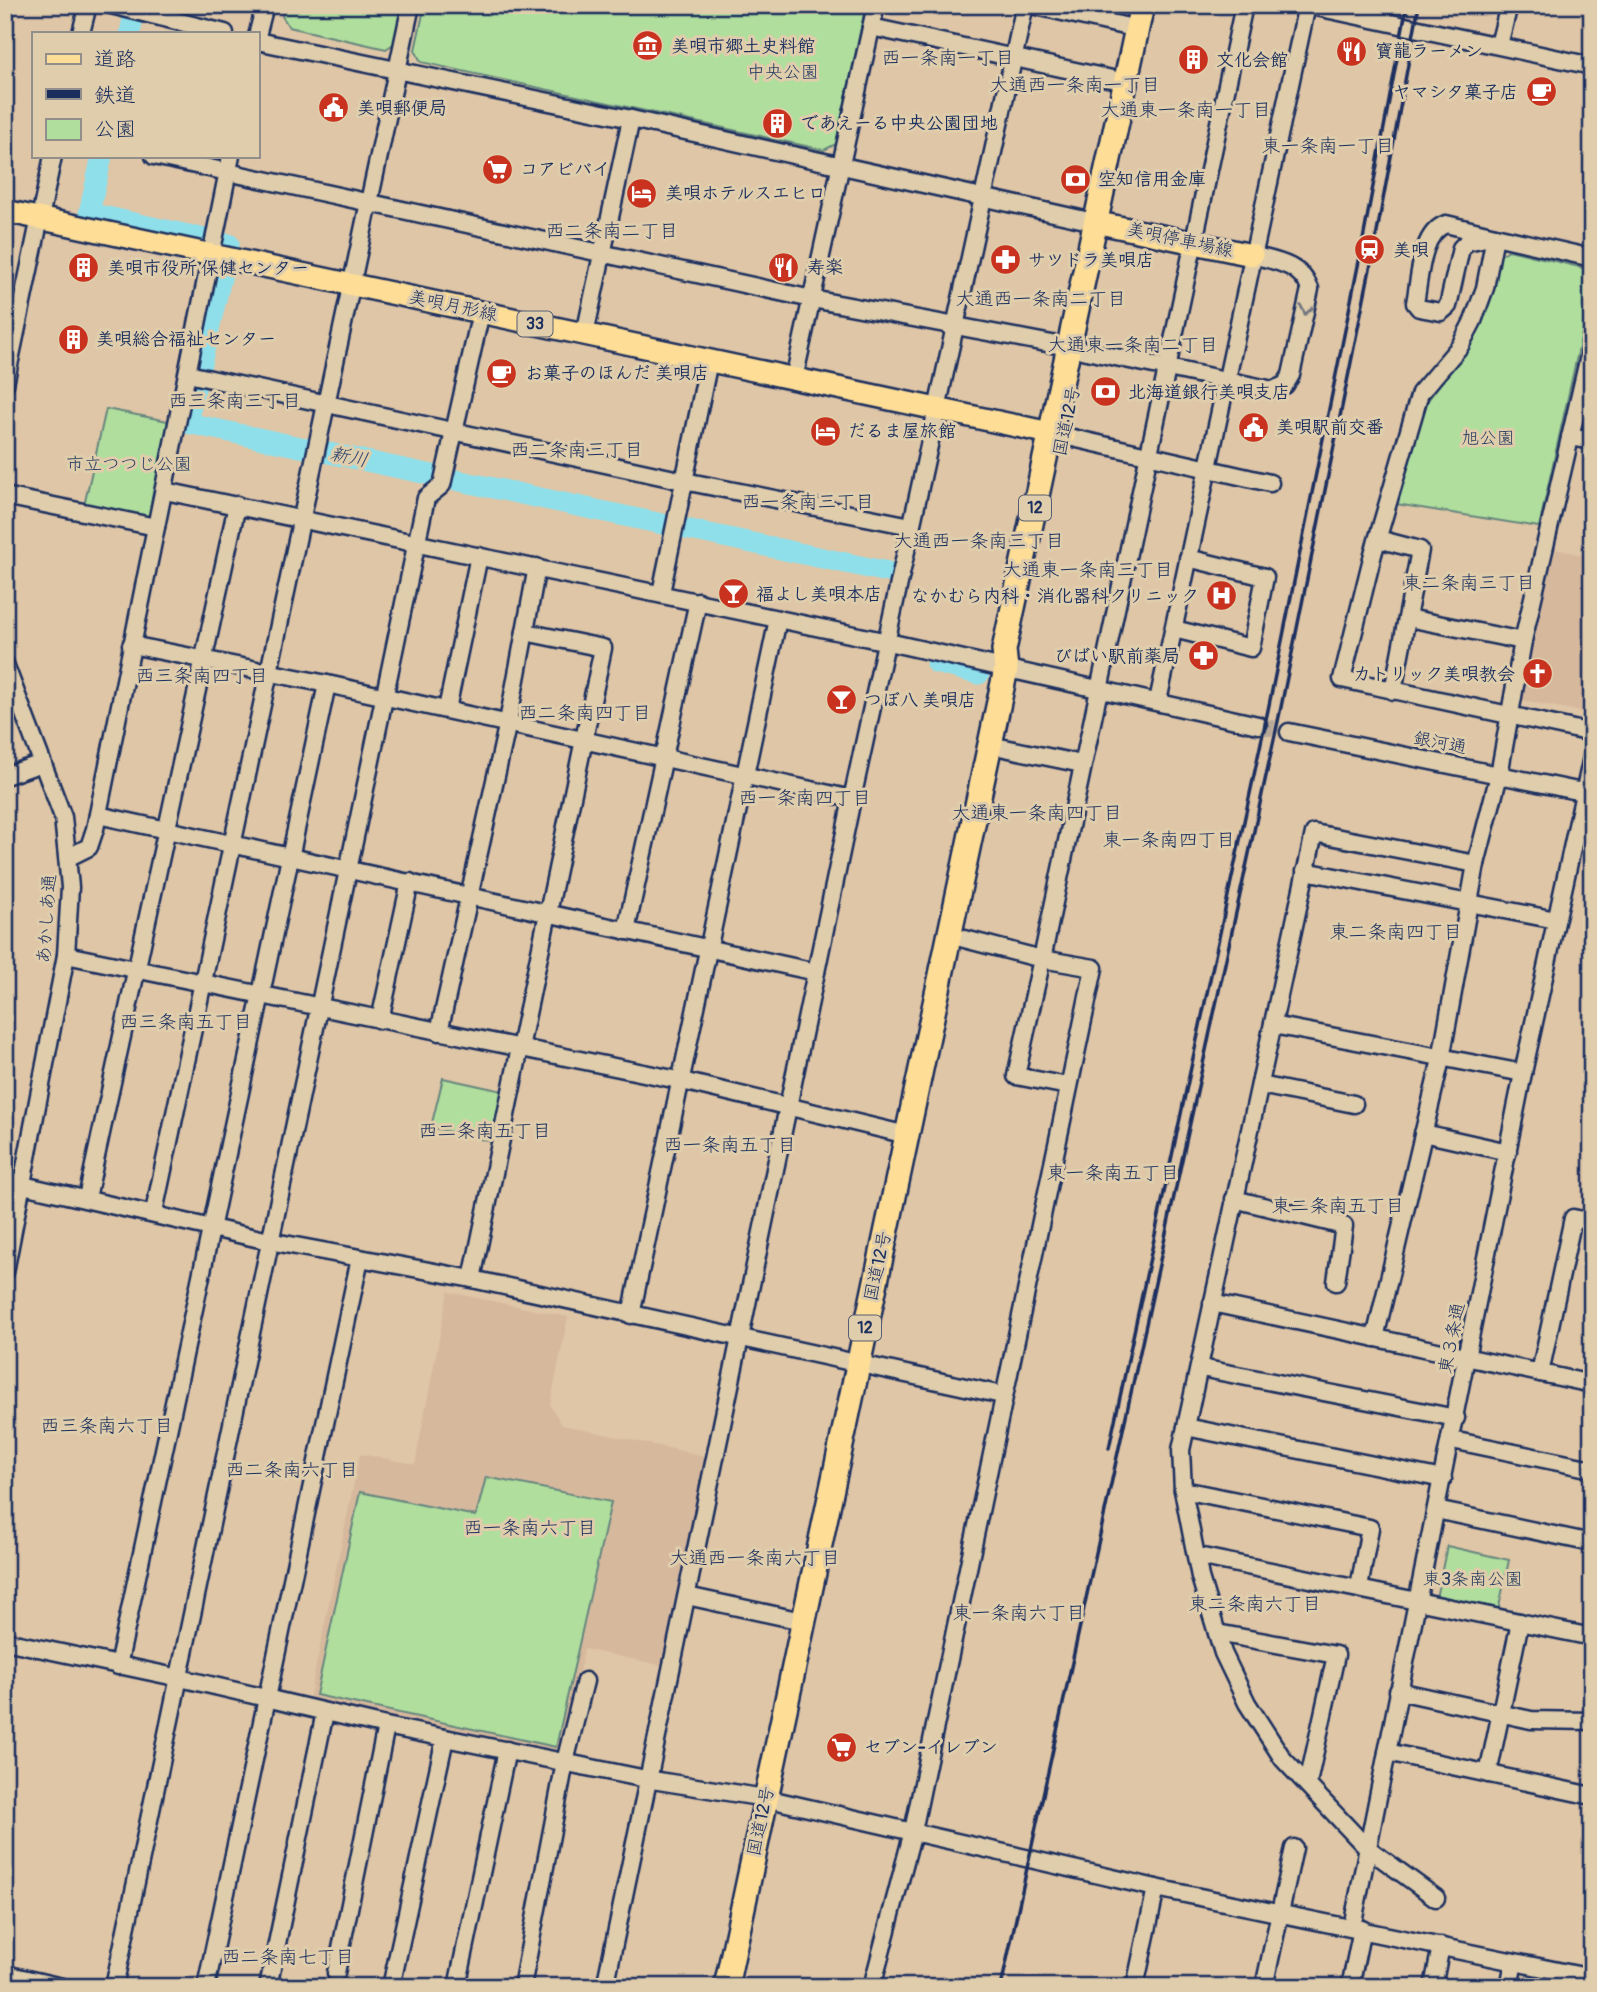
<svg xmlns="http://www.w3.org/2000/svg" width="1597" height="1992" font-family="Pangolin,'Klee One',sans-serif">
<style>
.built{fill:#d6b89d}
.green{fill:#b0de9d;stroke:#66867e;stroke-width:2}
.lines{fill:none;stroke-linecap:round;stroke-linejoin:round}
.river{stroke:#8fdfeb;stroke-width:21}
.minor-tunnel{stroke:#b8a898;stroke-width:16;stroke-dasharray:16 8;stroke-linecap:butt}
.minor-casing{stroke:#1b2f5e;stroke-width:21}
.major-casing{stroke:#1b2f5e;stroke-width:26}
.highway-casing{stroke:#1b2f5e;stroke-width:28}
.minor{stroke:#dfcdab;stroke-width:16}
.major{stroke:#fedd96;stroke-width:21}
.highway{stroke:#fedd96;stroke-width:23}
.rail{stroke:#1b2f5e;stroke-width:3.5}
.oneway{stroke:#737681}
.labels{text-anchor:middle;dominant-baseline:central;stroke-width:6;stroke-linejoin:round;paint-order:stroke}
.shield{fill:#dfcdab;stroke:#565e75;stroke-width:2}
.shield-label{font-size:16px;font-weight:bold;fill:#1b2f5e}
.poi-label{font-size:18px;font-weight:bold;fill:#1b2f5e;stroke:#dfcdab;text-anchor:start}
.park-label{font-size:18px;fill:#2a4064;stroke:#dfcdab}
.street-label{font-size:18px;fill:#1b2f5e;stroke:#dfcdab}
.neighbourhood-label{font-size:19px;fill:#1b2f5e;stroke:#dfcdab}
.water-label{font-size:19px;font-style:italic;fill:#27416c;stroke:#dfcdab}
</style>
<rect width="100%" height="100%" fill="#dfc6a6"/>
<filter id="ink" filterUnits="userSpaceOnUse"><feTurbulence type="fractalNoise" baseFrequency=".0143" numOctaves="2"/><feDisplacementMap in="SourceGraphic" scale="14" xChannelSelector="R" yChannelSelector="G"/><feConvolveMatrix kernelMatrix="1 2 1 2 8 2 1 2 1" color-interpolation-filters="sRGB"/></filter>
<g filter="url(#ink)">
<g class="built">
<path d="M1551 548 1592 557V714L1518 699Z"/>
<path d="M448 1292 568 1317 550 1405 562 1425 705 1456 665 1666 584 1649 561 1755 309 1700 360 1454 415 1464Z"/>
</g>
<g class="green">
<path d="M285 5H403L395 43 386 49 289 27 282 16Z"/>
<path d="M425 5H866L836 144 824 150 421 62 415 50Z"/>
<path d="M1509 250 1592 270V289L1539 527 1396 504 1426 403 1469 345 1483 321 1492 295 1499 256Z"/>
<path d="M106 409 173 422 152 519 84 506Z"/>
<path d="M443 1078 507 1092 497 1143 431 1127Z"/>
<path d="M486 1477 611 1502 556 1747 316 1695 360 1492 476 1516Z"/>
<path d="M1447 1546 1509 1560 1498 1611 1436 1598Z"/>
</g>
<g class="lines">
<g class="river">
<path d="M130 33 136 5"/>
<path d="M102 156 89 213 229 244 187 423 888 572"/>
<path d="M936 663 979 674"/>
</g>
<path class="minor-tunnel" d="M1258 725 1289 732"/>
<defs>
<g id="minor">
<path d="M111 5 225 33"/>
<path d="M1032 5 1137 29"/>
<path d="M1307 5 1592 66"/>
<path d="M871 27 1126 82"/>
<path d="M81 33 88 5"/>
<path d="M257 36 265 5"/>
<path d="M257 41 631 119 1103 224"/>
<path d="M1499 45 1509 5"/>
<path d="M154 156 812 299 1068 347"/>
<path d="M1446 224 1495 236 1467 242 1461 248 1448 306 1441 312 1419 308 1415 303C1420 279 1420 233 1446 224Z"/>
<path d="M1592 258 1495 236 1485 288 1473 321 1460 346 1420 393 1373 554 1342 679 1592 733"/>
<path d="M585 334 631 119"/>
<path d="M1082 350 1273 390 1285 385 1291 375 1310 289C1301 264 1275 261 1252 255"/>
<path d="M188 374 684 481 911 526"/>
<path d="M794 379 876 5"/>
<path d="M5 384 53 156"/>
<path d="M1064 436 1270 483"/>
<path d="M1570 437 1592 441"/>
<path d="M165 491 888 642 1258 725"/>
<path d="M5 496 156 527"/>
<path d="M1378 539 1420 550 1393 691"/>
<path d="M661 593 709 361"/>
<path d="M1408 618 1523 641"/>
<path d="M1174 629 1251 648 1265 577 1188 558"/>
<path d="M5 664 63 817 70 887 66 955 5 1272"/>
<path d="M327 684 852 799"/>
<path d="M1158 701 1307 5"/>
<path d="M447 709 479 556"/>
<path d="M1289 732 1592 794"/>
<path d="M990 745 1082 764"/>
<path d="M5 776 42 763"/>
<path d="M98 815 816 972"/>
<path d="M69 857 89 847 95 829 231 156"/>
<path d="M1305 871 1556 920"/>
<path d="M626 931 698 601"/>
<path d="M949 935 1042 959 1016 1076 1068 1086"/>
<path d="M66 955 678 1080 907 1135"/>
<path d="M380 1020 410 882"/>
<path d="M1273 1025 1523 1073"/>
<path d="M439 1032 508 722 537 567"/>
<path d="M1260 1085 1354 1104"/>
<path d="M1423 1133 1508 1152"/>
<path d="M5 1181 269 1241 472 1279 1002 1395"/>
<path d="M87 1198 237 505"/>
<path d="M1234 1199 1344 1226 1336 1282"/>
<path d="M154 1212 411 5"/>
<path d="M472 1279 603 648 525 632"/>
<path d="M1212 1303 1592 1384"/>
<path d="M631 1315 778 619"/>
<path d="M1375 1338 1441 1059 1476 864 1499 775 1523 641 1592 343"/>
<path d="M1201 1368 1456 1418"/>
<path d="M1540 1373 1573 1218 1592 1222"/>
<path d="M1186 1427 1443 1479"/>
<path d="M1452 1440 1592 1469"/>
<path d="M1183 1490 1370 1528 1359 1588"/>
<path d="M1436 1510 1592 1543"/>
<path d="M1198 1556 1592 1637"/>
<path d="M687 1596 802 1621"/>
<path d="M1217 1633 1336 1655 1308 1783"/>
<path d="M5 1641 180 1678 386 1726 646 1779 765 1798 1156 1888 1592 1978"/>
<path d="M118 1666 327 684 131 645"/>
<path d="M1398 1691 1531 1720 1592 1721"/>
<path d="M1387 1752 1592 1796"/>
<path d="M1488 1774 1520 1622"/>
<path d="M1436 1898 1366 1847 1283 1759 1247 1703 1223 1653 1200 1577 1183 1490 1181 1450 1314 833 1476 864"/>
<path d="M1352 1927 1523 1073 1592 757"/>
<path d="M336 1973 386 1726"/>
<path d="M5 1974 62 1987"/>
<path d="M114 1987 426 498 442 485 481 312"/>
<path d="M206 1987 360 1258"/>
<path d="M268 1987 325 1712"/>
<path d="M391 1987 445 1738"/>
<path d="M457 1987 507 1750"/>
<path d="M522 1987 565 1762 585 1681"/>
<path d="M605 1987 852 799 1025 5"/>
<path d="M872 1987 913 1831 1094 968 1042 959 1244 5"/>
<path d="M1135 1987 1156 1888"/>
<path d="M1264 1987 1294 1848"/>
<path d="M1350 1987 1362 1929"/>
<path d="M1433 1987 1441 1946"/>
<path d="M1509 1987 1514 1962"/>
</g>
<g id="major">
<path d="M5 211 1064 436"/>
<path d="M1109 225 1252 255"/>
</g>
<path id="highway" d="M726 1987 1006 669 1004 650 1142 5"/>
</defs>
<use href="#minor" class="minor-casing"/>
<use href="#major" class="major-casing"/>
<use href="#highway" class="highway-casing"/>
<use href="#minor" class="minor"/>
<use href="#major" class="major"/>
<use href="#highway" class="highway"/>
<g class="rail">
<path d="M1109 1448 1268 710 1359 261 1407 5"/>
<path d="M1001 1987 1280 712 1373 254 1419 5"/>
</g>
</g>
<defs><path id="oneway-chevron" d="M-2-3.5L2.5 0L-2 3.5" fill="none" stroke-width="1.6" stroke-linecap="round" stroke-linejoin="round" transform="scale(1.75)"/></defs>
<use class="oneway" href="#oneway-chevron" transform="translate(1306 310) rotate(101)"/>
</g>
<defs>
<symbol id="museum-disc" viewBox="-11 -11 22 22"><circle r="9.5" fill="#c8321e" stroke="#dfcdab"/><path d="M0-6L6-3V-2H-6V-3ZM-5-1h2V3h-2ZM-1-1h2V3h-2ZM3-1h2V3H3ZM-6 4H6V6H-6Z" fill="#fff"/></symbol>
<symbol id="restaurant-disc" viewBox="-11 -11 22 22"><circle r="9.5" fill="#c8321e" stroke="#dfcdab"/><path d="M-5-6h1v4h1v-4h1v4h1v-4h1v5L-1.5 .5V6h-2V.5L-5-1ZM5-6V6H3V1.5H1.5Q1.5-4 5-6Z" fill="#fff"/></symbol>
<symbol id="building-disc" viewBox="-11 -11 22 22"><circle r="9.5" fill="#c8321e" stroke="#dfcdab"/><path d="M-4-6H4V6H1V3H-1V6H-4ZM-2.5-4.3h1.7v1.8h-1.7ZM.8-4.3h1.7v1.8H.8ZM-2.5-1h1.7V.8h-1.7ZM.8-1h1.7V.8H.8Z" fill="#fff"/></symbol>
<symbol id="cafe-disc" viewBox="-11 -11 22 22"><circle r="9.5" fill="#c8321e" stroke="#dfcdab"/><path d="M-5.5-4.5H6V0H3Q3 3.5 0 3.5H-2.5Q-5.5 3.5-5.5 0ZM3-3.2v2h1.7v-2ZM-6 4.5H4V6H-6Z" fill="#fff"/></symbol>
<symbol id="civic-disc" viewBox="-11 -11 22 22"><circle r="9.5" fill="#c8321e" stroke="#dfcdab"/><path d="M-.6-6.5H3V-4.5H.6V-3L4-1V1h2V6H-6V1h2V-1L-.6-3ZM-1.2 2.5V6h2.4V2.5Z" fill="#fff"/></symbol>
<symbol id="supermarket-disc" viewBox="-11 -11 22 22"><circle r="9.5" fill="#c8321e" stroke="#dfcdab"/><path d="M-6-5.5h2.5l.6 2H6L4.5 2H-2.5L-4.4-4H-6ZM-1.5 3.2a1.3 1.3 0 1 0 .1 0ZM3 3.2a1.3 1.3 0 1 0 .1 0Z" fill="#fff"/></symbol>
<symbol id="bank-disc" viewBox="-11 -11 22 22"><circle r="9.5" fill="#c8321e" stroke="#dfcdab"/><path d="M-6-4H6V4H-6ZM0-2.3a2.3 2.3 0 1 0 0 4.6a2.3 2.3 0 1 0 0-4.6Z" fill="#fff"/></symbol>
<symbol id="hotel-disc" viewBox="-11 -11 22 22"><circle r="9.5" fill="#c8321e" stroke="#dfcdab"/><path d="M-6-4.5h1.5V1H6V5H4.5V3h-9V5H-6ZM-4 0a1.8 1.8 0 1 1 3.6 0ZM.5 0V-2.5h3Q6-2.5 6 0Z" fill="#fff"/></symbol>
<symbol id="station-disc" viewBox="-11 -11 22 22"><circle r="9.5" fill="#c8321e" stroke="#dfcdab"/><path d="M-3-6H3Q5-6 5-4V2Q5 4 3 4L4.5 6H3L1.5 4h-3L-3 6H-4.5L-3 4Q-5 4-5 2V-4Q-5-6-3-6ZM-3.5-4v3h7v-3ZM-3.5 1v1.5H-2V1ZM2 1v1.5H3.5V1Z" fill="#fff"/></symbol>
<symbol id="pharmacy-disc" viewBox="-11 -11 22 22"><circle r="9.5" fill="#c8321e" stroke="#dfcdab"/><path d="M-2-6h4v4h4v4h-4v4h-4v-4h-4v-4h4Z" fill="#fff"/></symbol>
<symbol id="bar-disc" viewBox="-11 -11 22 22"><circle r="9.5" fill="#c8321e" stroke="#dfcdab"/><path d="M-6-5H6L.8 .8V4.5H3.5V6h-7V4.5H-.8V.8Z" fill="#fff"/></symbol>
<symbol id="hospital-disc" viewBox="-11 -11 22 22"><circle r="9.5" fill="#c8321e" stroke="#dfcdab"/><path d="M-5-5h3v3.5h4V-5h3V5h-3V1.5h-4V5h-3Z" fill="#fff"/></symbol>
<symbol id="church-disc" viewBox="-11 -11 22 22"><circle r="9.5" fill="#c8321e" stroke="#dfcdab"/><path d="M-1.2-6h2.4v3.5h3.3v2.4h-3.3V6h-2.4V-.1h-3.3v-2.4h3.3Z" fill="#fff"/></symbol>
</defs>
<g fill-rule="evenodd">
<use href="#museum-disc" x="630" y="28" width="35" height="35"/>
<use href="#restaurant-disc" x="1334" y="34" width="35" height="35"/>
<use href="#building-disc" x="1176" y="42" width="35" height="35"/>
<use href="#cafe-disc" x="1524" y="74" width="35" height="35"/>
<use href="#civic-disc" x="316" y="90" width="35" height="35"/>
<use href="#building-disc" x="760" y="106" width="35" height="35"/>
<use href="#supermarket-disc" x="480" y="152" width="35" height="35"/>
<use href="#bank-disc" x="1058" y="162" width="35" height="35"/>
<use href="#hotel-disc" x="624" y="176" width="35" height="35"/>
<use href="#station-disc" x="1352" y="232" width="35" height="35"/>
<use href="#pharmacy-disc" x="988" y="242" width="35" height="35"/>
<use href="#restaurant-disc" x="766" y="250" width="35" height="35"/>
<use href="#building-disc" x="66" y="250" width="35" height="35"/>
<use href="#building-disc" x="56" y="322" width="35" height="35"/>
<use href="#cafe-disc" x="484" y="356" width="35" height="35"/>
<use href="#bank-disc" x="1088" y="374" width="35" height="35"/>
<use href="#civic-disc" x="1236" y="410" width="35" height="35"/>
<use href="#hotel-disc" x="808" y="414" width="35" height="35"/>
<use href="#bar-disc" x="716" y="576" width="35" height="35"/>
<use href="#hospital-disc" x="1204" y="578" width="35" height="35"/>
<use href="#pharmacy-disc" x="1186" y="638" width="35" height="35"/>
<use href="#church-disc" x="1520" y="656" width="35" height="35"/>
<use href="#bar-disc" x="824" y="682" width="35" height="35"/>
<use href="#supermarket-disc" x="824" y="1730" width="35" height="35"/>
</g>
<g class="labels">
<g class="shield">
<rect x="517.5" y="311.5" width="35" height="25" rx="5"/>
<rect x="1019" y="495.5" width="32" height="25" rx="5"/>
<rect x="849" y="1315.5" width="32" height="25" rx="5"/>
</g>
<g class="shield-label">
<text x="535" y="324">33</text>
<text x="1035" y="508">12</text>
<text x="865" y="1328">12</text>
</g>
<g class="poi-label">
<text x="671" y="46">美唄市郷土史料館</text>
<text x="1375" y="51">寶龍ラーメン</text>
<text x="1216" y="60">文化会館</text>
<text x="1518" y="92" text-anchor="end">ヤマシタ菓子店</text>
<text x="357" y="108">美唄郵便局</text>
<text x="800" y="123">であえーる中央公園団地</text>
<text x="520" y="169">コアビバイ</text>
<text x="1098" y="179">空知信用金庫</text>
<text x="665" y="193">美唄ホテルスエヒロ</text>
<text x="1393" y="250">美唄</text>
<text x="1028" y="260">サツドラ美唄店</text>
<text x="807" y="267">寿楽</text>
<text x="107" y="268">美唄市役所 保健センター</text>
<text x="96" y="339">美唄総合福祉センター</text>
<text x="525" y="373">お菓子のほんだ 美唄店</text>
<text x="1128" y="392">北海道銀行美唄支店</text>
<text x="1276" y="427">美唄駅前交番</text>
<text x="848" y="431">だるま屋旅館</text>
<text x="756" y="594">福よし美唄本店</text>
<text x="1199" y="596" text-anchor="end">なかむら内科・消化器科クリニック</text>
<text x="1180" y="656" text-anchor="end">びばい駅前薬局</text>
<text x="1515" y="674" text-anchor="end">カトリック美唄教会</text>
<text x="864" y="700">つぼ八 美唄店</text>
<text x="864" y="1747">セブン-イレブン</text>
</g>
<g class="park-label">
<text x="783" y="72">中央公園</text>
<text x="1488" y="438">旭公園</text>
<text x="129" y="464">市立つつじ公園</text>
<text x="1473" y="1579">東3条南公園</text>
</g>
<g class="street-label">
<text transform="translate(1180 240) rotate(12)">美唄停車場線</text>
<text transform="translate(453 306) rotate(12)">美唄月形線</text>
<text transform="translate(1067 421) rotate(-78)">国道12号</text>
<text transform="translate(1440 743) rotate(11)">銀河通</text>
<text transform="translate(47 919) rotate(-86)">あかしあ通</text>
<text transform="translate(878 1266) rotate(-78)">国道12号</text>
<text transform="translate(1452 1338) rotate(-79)">東３条通</text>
<text transform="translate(761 1821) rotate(-78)">国道12号</text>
</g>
<g class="neighbourhood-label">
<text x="948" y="58">西一条南一丁目</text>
<text x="1075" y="85">大通西一条南一丁目</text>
<text x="1186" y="110">大通東一条南一丁目</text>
<text x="1328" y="146">東一条南一丁目</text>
<text x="612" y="231">西二条南二丁目</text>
<text x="1041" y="299">大通西一条南二丁目</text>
<text x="1133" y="345">大通東一条南二丁目</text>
<text x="235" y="401">西三条南三丁目</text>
<text x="577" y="450">西二条南三丁目</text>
<text x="808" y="502">西一条南三丁目</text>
<text x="979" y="541">大通西一条南三丁目</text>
<text x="1088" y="570">大通東一条南三丁目</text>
<text x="1469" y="583">東二条南三丁目</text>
<text x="202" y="676">西三条南四丁目</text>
<text x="585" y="713">西二条南四丁目</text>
<text x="805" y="798">西一条南四丁目</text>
<text x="1037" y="813">大通東一条南四丁目</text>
<text x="1169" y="840">東一条南四丁目</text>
<text x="1396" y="932">東二条南四丁目</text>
<text x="186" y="1022">西三条南五丁目</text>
<text x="485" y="1131">西二条南五丁目</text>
<text x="730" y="1145">西一条南五丁目</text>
<text x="1113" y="1173">東一条南五丁目</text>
<text x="1338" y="1206">東二条南五丁目</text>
<text x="107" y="1426">西三条南六丁目</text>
<text x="292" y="1470">西二条南六丁目</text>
<text x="530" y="1528">西一条南六丁目</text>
<text x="755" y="1558">大通西一条南六丁目</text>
<text x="1255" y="1604">東二条南六丁目</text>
<text x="1019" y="1613">東一条南六丁目</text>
<text x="288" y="1957">西二条南七丁目</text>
</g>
<g class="water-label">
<text transform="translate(349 457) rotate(12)">新川</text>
</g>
</g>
<rect width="1597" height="1992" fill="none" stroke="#dfcdab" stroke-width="28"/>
<rect x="14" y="14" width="1569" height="1964" fill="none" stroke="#1b2f5e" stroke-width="2.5" filter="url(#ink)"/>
<rect x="32" y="32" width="228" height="126" fill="#dfcdab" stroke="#918e8c" stroke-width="2"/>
<rect x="46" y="54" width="35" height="10" fill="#fedd96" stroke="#918e8c" stroke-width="2"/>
<text x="94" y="66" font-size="21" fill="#1b2f5e">道路</text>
<rect x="46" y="89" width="35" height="10" fill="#1b2f5e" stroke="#918e8c" stroke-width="2"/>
<text x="94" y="102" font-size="21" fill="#1b2f5e">鉄道</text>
<rect x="46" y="119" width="35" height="21" fill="#b0de9d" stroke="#918e8c" stroke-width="2"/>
<text x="94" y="136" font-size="21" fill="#1b2f5e">公園</text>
</svg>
